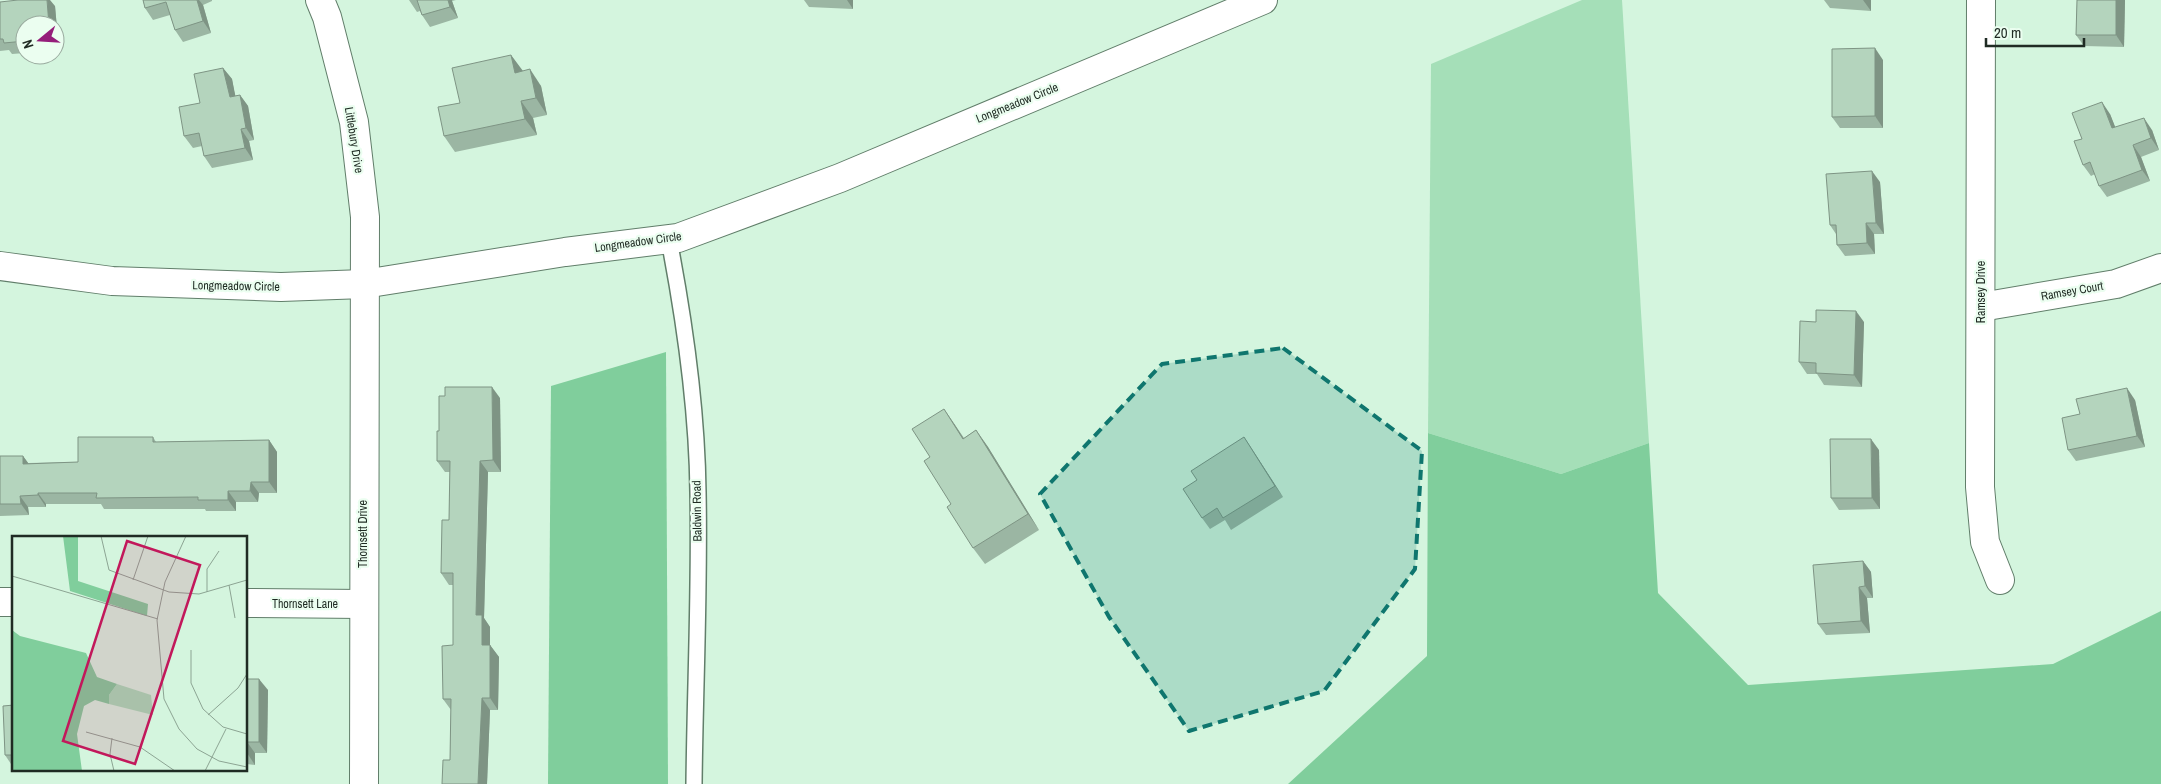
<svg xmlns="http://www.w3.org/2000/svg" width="2161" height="784" font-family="'Archivo Narrow',sans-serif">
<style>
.green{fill:#a5dfb8}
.forest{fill:#80ce9c}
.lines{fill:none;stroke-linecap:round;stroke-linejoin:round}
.lane-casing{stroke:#617e6a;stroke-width:18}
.street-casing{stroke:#617e6a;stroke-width:30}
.lane{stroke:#fff;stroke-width:15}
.street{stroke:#fff;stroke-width:28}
.wall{fill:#9bb6a3}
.shaded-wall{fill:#7e9484}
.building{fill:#b4d4bd;stroke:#7e9484}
.marked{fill:#0f766e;fill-opacity:0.2;stroke:#0f766e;stroke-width:4;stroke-dasharray:10 6;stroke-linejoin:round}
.labels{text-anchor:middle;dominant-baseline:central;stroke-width:4.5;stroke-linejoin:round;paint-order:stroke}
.street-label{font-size:12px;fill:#1f2b23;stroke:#ebfef0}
.inset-road{fill:none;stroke:#8ca493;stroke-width:1}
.view{fill:#c2185b;fill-opacity:0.15;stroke:#c2185b;stroke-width:2.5}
.inset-edge{fill:none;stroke:#1f2b23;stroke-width:2.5}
</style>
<rect width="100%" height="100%" fill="#d4f5de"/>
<path class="green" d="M1582 0H1622L1649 443 1561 474 1428 433 1431 64Z"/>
<g class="forest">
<path d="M666 352 668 784H548L551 386Z"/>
<path d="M1428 433 1561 474 1649 443 1658 593 1748 685 2053 664 2161 611V784H1288L1427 656Z"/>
</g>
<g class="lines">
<defs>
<path id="lane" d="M669 240C685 323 697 407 698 492 700 589 695 687 694 784"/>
<g id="street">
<path d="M320 0 327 17 354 122 365 217 364 784"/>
<path d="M1981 0 1980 487 1985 542 2000 580"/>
<path d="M0 266 112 281 281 287 364 284 565 252 678 238 840 178 1263 0"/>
<path d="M1981 307 2116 284 2161 268"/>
<path d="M0 602H14"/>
<path d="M246 603 363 604"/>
</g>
</defs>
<use href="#lane" class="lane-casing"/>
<use href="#street" class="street-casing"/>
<use href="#lane" class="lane"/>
<use href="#street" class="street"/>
</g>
<g class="wall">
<path d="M143 0H212V1L203 5 211 33 183 42 175 30 170 15 153 20 145 8Z"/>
<path d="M409 0H456L452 1 458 18 430 27 422 15 420 11 417 12Z"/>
<path d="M804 0H853V9L809 7Z"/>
<path d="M1824 0H1871V11L1830 8Z"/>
<path d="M2077 0H2125L2124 47 2084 46 2076 35Z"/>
<path d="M55 6 59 51H55V25H25V53L12 54 9 50 0 51V9Z"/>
<path d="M511 55 522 71 541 86 547 115 533 118 537 135 455 152 444 136 460 103Z"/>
<path d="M1883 60V128H1840L1832 117Z"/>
<path d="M223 68 232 79 235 96 240 95 248 106 254 140 249 141 253 160 212 168 204 156 202 146 193 148 184 136 200 103Z"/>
<path d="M2110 114 2115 127 2152 130 2159 150 2141 157 2150 181 2107 197 2099 186 2095 174 2091 176 2083 165 2082 139Z"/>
<path d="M1880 182 1884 234H1874L1875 254 1845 256 1837 245 1836 234 1830 225Z"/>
<path d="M1864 322 1862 387 1824 385 1817 374H1807L1799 362Z"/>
<path d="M500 398 501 472H488L484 618 490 627V645L499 657 498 710H490L487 784H442L450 760 451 710 443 699 453 645V585H449L441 573 449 520 450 472H445L437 461 439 431Z"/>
<path d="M2135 400 2145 447 2076 461 2068 450 2080 414Z"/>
<path d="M944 409 964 438 976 430 988 447 1039 530 985 564 973 548 951 504Z"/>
<path d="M153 437 156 442 269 440 277 452V493H259L258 502H236V511H206L205 509H104L101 504H46V507H28L29 515 0 516V456H23L28 463 78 462Z"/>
<path d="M1244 437 1283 497 1231 530 1225 520 1210 529 1202 518 1197 480Z"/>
<path d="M1879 450 1880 509 1839 510 1831 498Z"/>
<path d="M1863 561 1871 572 1873 598H1867L1870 633 1826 635 1818 624Z"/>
<path d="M246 679 268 690 267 753H255V765L246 764Z"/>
<path d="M14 705V767H13L5 755Z"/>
</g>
<g class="shaded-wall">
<path d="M47 0H50L55 6 59 51 55 46V25H49Z"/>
<path d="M197 0H199L203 5 211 33 203 21Z"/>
<path d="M448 0H452V1L458 18 450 7Z"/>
<path d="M847 0H853V9Z"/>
<path d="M1863 0H1871V11Z"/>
<path d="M2116 0H2125L2124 47 2116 35Z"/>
<path d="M1875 48 1883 60V128L1875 116Z"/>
<path d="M511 55 523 71 515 73Z"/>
<path d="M223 68 232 79 238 109 230 97Z"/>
<path d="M530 69 541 86 547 115 536 98Z"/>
<path d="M240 95 248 106 254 140 246 128Z"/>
<path d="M521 101 533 118 537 135 525 119Z"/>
<path d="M2102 102 2110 114 2120 139 2112 128Z"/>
<path d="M2144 118 2152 130 2159 150 2151 138Z"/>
<path d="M241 129 249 141 253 160 245 148Z"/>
<path d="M2133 145 2141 157 2150 181 2142 170Z"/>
<path d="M1872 171 1880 182 1884 234 1876 223Z"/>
<path d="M1866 223 1874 234 1875 254 1867 243Z"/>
<path d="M1856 311 1864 322 1862 387 1854 375Z"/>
<path d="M492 387 500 398 501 472 493 460Z"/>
<path d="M2127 388 2135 400 2145 447 2137 436Z"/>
<path d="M944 409 955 425 974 455 963 439Z"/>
<path d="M976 430 988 447 1039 530 1028 514Z"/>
<path d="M1244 437 1252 449 1283 497 1275 486Z"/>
<path d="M1871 439 1879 450 1880 509 1872 498Z"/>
<path d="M269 440 277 452V493L269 482Z"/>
<path d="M23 456 31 467 23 464Z"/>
<path d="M480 461 488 472 484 618 490 627V651V645L499 657 498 710 490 698 482 645 476 615Z"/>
<path d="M251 482 259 493 258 502 250 491Z"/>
<path d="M228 491 236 502V511L228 500Z"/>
<path d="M38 493 46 504V507L38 495Z"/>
<path d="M20 496 28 507 29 515 21 504Z"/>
<path d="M1863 561 1871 572 1873 598 1865 586Z"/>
<path d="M1859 587 1867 598 1870 633 1861 621Z"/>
<path d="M259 679 268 690 267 753 259 742Z"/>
<path d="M482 698 490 710 487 784H478Z"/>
<path d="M247 742 255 753V765L247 753Z"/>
</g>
<g class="building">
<path d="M18 0H47L49 25H25V41L4 43 3 39H0V2Z"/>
<path d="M143 0H197L203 21 175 30 166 2 145 8Z"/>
<path d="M417 0H448L450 7 422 15Z"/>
<path d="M2077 0H2116V35H2076Z"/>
<path d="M1875 48V116L1832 117V49Z"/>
<path d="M511 55 515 73 530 69 536 98 521 101 525 119 444 136 438 107 460 103 452 68Z"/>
<path d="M223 68 230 97 240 95 246 128 241 129 245 148 204 156 199 133 184 136 179 107 200 103 194 74Z"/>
<path d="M2102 102 2112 128 2144 118 2151 138 2133 145 2142 170 2099 186 2090 162 2083 165 2074 141 2082 139 2072 113Z"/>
<path d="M1872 171 1876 223H1866L1867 243 1837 245 1836 225H1830L1826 174Z"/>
<path d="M1816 310 1856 311 1854 375 1816 373V363L1799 362 1800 321 1816 322Z"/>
<path d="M445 387H492L493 460 480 461 476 615H482V645H490V698H482L478 784H442L443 760H450L451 699H443L442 646 453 645V573H441L442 520H449L450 461H437V431H439V396H445Z"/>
<path d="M2127 388 2137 436 2068 450 2062 418 2080 414 2076 399Z"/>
<path d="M944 409 963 439 976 430 1028 514 973 548 947 507 951 504 924 461 930 457 912 429Z"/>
<path d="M78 437H153V442L269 440V482H251L250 491H228V500H198V497L96 498 97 493H38V495L20 496 21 504H0V456H23V464L78 462Z"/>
<path d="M1244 437 1275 486 1223 518 1217 508 1202 518 1183 489 1197 480 1191 471Z"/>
<path d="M1830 439H1871L1872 498H1831Z"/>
<path d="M1863 561 1865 586 1859 587 1861 621 1818 624 1813 565Z"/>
<path d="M246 679H259V742H247V753Z"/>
<path d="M14 705V755H5L3 706Z"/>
</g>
<path class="marked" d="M1283 348 1422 451 1415 569 1324 691 1189 731 1109 617 1040 494 1162 364Z"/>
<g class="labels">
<g class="street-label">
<text transform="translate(1017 103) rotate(-22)">Longmeadow Circle</text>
<text transform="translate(354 140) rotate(81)">Littlebury Drive</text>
<text transform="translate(638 242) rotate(-8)">Longmeadow Circle</text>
<text transform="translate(236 286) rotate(1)">Longmeadow Circle</text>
<text transform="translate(2072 291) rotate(-10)">Ramsey Court</text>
<text transform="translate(1981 292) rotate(-90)">Ramsey Drive</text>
<text transform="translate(697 511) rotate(-91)">Baldwin Road</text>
<text transform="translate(363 534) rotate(-90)">Thornsett Drive</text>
<text x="305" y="604">Thornsett Lane</text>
</g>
</g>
<g transform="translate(12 536)">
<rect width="235" height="235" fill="#d4f5de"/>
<path d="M105 148 139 159 141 179 97 168V159Z" fill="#a5dfb8"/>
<path d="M51 0H66V45L136 68 135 80 58 55ZM0 94 8 100 74 117 85 141 105 148 97 159V168L83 164 72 170 65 198 70 235H0Z" fill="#80ce9c"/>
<path class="inset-road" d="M89 0 97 34 157 56 187 58 235 44M174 0 153 46 145 84 152 163 167 193 185 213 207 225 235 231M0 40 146 83M121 44 136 0M217 49 223 82M195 56V33L207 15M179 114V147L191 173 211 191 235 198M196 179 226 152 235 138M74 196 128 211 163 235M100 202 98 218 102 235M193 235 214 193"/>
<path class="view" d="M115 5 188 29 123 228 51 205Z"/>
<rect width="235" height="235" class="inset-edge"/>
</g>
<g transform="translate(40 40) rotate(252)"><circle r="24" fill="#ebfef0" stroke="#99aa9e"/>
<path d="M0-4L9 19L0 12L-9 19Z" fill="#951e7a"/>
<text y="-8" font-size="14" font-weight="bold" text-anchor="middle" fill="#1f2b23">N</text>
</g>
<path d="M1986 38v8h98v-8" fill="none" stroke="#1f2b23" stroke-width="2.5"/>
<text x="1994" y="38" font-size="15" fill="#1f2b23" stroke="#ebfef0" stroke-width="4" paint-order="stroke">20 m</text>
</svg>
